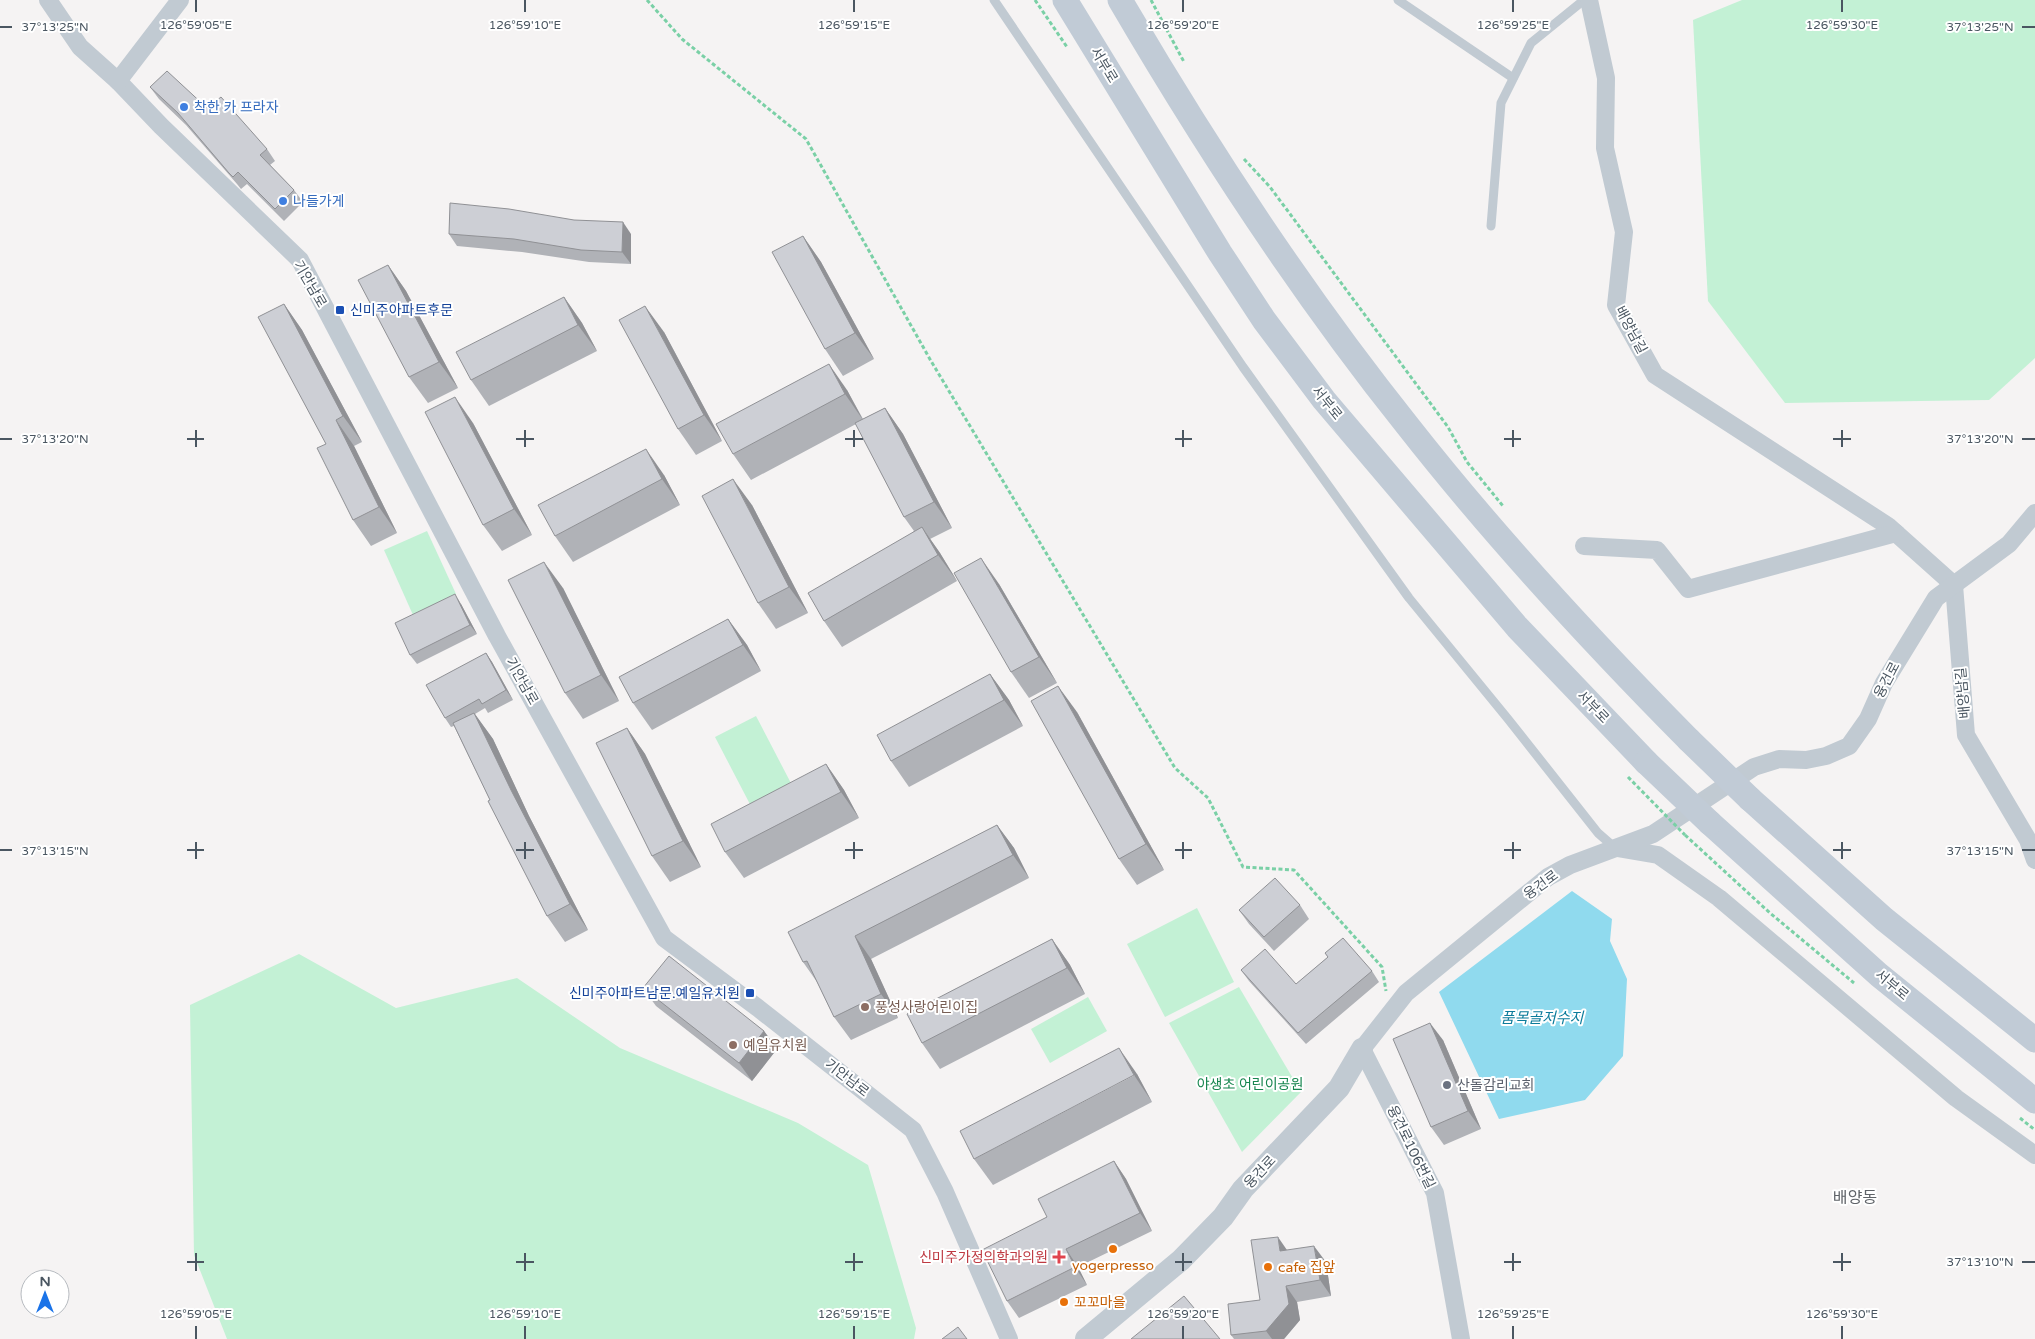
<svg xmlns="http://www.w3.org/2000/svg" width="2035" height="1339" font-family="'Varela Round','Noto Sans KR',sans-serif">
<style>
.green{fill:#c3f1d5}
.water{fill:#90daee}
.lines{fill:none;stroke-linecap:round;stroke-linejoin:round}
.path{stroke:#7ad0a6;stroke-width:3;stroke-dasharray:4 2.5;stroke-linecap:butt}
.service{stroke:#c1cad2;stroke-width:9}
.minor{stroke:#c1cad2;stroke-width:18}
.tertiary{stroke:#c1cad2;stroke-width:22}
.secondary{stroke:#c1cbd6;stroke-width:25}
.path-bridge{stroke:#7ad0a6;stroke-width:3;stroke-dasharray:4 2.5;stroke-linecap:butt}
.secondary-bridge{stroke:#c1cbd6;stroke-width:25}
.wall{fill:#b0b2b7}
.shaded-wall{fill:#909195}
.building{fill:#cdcfd5;stroke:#909195}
.ticks{fill:none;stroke:#4a5661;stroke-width:2}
.shop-dot{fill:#3f7fe0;stroke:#fff;stroke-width:2}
.transit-dot{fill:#1a4fb4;stroke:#fff;stroke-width:2}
.education-dot{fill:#8d6e63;stroke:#fff;stroke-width:2}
.worship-dot{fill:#6b7280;stroke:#fff;stroke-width:2}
.food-dot{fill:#e8710a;stroke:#fff;stroke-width:2}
.health-dot{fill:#e0444e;stroke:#fff;stroke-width:2}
.labels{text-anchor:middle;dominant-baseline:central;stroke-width:4;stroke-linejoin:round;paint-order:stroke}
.street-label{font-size:14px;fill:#4a5661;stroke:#fff}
.shop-label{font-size:14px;fill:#366cbe;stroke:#fff;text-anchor:start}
.transit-label{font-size:14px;fill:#164399;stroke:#fff;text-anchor:start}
.education-label{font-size:14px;fill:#785e54;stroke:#fff;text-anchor:start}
.park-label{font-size:14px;fill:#17864f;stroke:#fff}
.worship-label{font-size:14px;fill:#5b616d;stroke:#fff;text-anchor:start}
.health-label{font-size:14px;fill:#be3a42;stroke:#fff;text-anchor:end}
.food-label{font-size:14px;fill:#c56008;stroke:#fff;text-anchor:start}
.water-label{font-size:15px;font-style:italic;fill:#0c7c9b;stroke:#fff}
.quarter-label{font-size:16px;fill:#5f6368;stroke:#fff}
.ticks-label{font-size:12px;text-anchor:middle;fill:#4a5661;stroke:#fff;stroke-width:4;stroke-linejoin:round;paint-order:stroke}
</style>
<rect width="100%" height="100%" fill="#f5f3f3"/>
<g class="green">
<path d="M1742 0H2035V358L1989 400 1785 403 1708 301 1693 20Z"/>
<path d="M427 531 456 594 413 615 384 550Z"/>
<path d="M756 716 794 789 753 810 715 737Z"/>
<path d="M1197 908 1234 982 1165 1017 1127 944Z"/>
<path d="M299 954 396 1008 517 978 620 1048 798 1123 868 1165 916 1328 914 1339H227L194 1255 190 1005Z"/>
<path d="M1239 987 1301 1092 1242 1152 1169 1023Z"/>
<path d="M1088 997 1107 1031 1050 1063 1031 1029Z"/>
</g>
<path class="water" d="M1572 891 1612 919 1610 941 1627 979 1623 1056 1585 1100 1499 1119 1439 992Z"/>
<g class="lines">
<g class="path">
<path d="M647 0 682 39 806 139 931 361 1175 768 1208 798 1243 867 1294 870 1382 967 1386 991"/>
<path d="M1035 0 1067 47"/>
<path d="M1151 0 1184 62"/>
<path d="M1244 159 1270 187 1448 427 1467 462 1503 506"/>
<path d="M1685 835 1770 913 1854 983"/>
<path d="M2020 1118 2035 1130"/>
</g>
<g class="service">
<path d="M994 0 1243 367 1409 598 1508 719 1598 833 1614 847"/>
<path d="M1398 0 1513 78"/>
<path d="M1491 226 1501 103 1531 43 1584 0"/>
</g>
<g class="minor">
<path d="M48 0 80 47 118 81 161 126 300 260 497 636 664 938 758 1008 913 1130 945 1192 1009 1339"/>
<path d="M1589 0 1606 78 1605 148 1624 232 1616 305 1655 375 1888 526 1954 585 1966 735 2028 840 2035 860"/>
<path d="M118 81 180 0"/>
<path d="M1584 546 1657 550 1688 589 1896 533"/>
<path d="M1617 848 1658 855 1719 898 1956 1098 2035 1155"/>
<path d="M1461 1339 1435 1193 1362 1049 1406 993 1548 877 1570 865 1653 834 1754 767 1779 759 1806 760 1826 756 1849 746 1868 719 1884 683 1936 598 2009 544 2035 513"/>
</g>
<path class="tertiary" d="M1086 1339 1181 1260 1223 1217 1243 1189 1339 1088 1362 1049"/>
<g class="secondary">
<path d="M1065 0 1220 253 1264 320 1324 400 1517 627 1646 762"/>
<path d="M1120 0C1206 147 1300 291 1407 425 1494 536 1590 640 1689 740"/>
<path d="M1750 799 1884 919 2035 1040"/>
<path d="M1710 823 1879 975 2035 1101"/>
</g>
<path class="path-bridge" d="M1628 777 1685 835"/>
<g class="secondary-bridge">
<path d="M1689 740 1750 799"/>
<path d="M1646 762 1710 823"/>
</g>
</g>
<g class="wall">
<path d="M150 87 207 108 267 149 275 161 270 165 294 190 303 202 284 221 247 184 241 189 237 184 186 125 159 99Z"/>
<path d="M449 234H631V264L589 262 522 252 457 246Z"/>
<path d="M803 236 821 262 874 359 843 376 825 349Z"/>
<path d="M388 265 406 291 458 388 428 403 409 377Z"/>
<path d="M564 297 582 323 597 351 489 406 471 380Z"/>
<path d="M284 304 302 330 362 442 354 446 397 533 371 546 353 520 326 444Z"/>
<path d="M664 332 722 441 696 455 678 429Z"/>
<path d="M847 390 863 419 885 408 903 434 952 528 930 539 940 553 957 581 842 647 824 621 914 531 904 517 856 424 751 480 733 454Z"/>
<path d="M473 423 532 535 502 551 483 525Z"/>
<path d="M664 475 680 505 573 562 555 536Z"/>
<path d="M752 505 808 613 776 629 758 603Z"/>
<path d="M999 584 1057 683 1029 698 1011 672Z"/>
<path d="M563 588 619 701 583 719 565 693Z"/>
<path d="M461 604 477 634 417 664 410 655Z"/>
<path d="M728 619 747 645 761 671 652 730 633 703Z"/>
<path d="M486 653 492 662 513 700 488 713 485 708 475 714 493 739 529 816 588 930 565 942 547 916 490 800 454 726 451 727 445 718Z"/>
<path d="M990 674 1009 700 1023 726 909 787 891 761Z"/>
<path d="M1077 712 1164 870 1137 885 1119 859Z"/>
<path d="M627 728 645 754 701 867 670 882 652 856Z"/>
<path d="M826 764 844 790 859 818 744 878 725 852Z"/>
<path d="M997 825 1014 848 1029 878 871 959 898 1018 851 1040 834 1017 817 982 803 962Z"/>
<path d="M1300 905 1309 919 1274 951 1249 924 1239 910Z"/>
<path d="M1052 939 1070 965 1085 994 940 1069 922 1043Z"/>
<path d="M1325 953 1372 971 1379 982 1306 1044 1249 981 1241 970 1296 984 1328 957Z"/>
<path d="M643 988 764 1031 777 1049 752 1081 656 1006Z"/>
<path d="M1443 1040 1481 1129 1444 1145 1431 1127Z"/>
<path d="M1137 1074 1152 1102 993 1185 974 1159Z"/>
<path d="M1114 1161 1126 1179 1152 1231 1078 1267 1087 1285 1019 1318 1007 1301 1047 1217Z"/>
<path d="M1287 1250 1326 1262 1331 1296 1297 1302 1300 1320 1284 1339H1234L1231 1335 1260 1300Z"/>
</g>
<g class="shaded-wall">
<path d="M623 222 631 234V264L622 252Z"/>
<path d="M803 236 821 262 874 359 855 333Z"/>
<path d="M388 265 406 291 458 388 439 362Z"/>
<path d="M564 297 582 323 597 351 578 325Z"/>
<path d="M284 304 302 330 362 442 343 416Z"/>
<path d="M645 306 664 332 722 441 704 415Z"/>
<path d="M829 364 847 390 863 420 845 394Z"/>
<path d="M455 397 473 423 532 535 514 509Z"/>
<path d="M885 408 903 434 952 528 934 502Z"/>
<path d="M336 420 354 446 397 533 379 507Z"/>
<path d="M646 449 664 475 680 505 662 479Z"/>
<path d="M733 479 752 505 808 613 789 587Z"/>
<path d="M922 527 940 553 957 581 938 555Z"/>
<path d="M981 558 999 584 1057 683 1039 657Z"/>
<path d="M544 562 563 588 619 701 601 675Z"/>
<path d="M455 594 461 604 477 634 470 625Z"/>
<path d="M728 619 747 645 761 671 743 645Z"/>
<path d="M486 653 492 662 513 700 506 690Z"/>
<path d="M990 674 1009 700 1023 726 1004 700Z"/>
<path d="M1058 686 1077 712 1164 870 1146 844Z"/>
<path d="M474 713 493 739 529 816 588 930 570 904 511 790Z"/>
<path d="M627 728 645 754 701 867 683 841Z"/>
<path d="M826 764 844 790 859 818 841 792Z"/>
<path d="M997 825 1014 848 1029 878 1013 855Z"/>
<path d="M855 936 871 959 898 1018 881 994Z"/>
<path d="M1052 939 1070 965 1085 994 1067 968Z"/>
<path d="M1430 1023 1443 1040 1481 1129 1468 1111Z"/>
<path d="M764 1031 777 1049 752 1081 739 1063Z"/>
<path d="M1119 1048 1137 1074 1152 1102 1134 1075Z"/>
<path d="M1114 1161 1126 1179 1152 1231 1140 1213Z"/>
<path d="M1278 1237 1289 1253 1280 1251Z"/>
<path d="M1314 1246 1326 1262 1331 1296 1320 1280Z"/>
<path d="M1066 1249 1078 1267 1087 1285 1075 1267Z"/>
<path d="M1286 1286 1297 1302 1300 1320 1284 1339H1272L1266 1331Z"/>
</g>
<g class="building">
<path d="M167 71 207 108 221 97 267 149 260 155 294 190 275 209 238 172 233 177 229 173 178 113 150 87Z"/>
<path d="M450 203 509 209 574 220 623 222 622 252 581 250 514 239 449 234Z"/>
<path d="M803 236 855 333 825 349 772 252Z"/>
<path d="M388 265 439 362 409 377 358 280Z"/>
<path d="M564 297 578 325 471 380 456 352Z"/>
<path d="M284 304 343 416 336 420 379 507 353 520 317 448 326 444 258 317Z"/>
<path d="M645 306 704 415 678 429 619 320Z"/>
<path d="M829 364 845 394 733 454 716 424Z"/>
<path d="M455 397 514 509 483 525 425 412Z"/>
<path d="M885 408 934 502 904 517 855 423Z"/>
<path d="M646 449 662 479 555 536 538 505Z"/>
<path d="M733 479 789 587 758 603 702 496Z"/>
<path d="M922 527 938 555 824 621 808 593Z"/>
<path d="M981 558 1039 657 1011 672 954 573Z"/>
<path d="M544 562 601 675 565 693 508 580Z"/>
<path d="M455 594 470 625 410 655 395 623Z"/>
<path d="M728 619 743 645 633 703 619 677Z"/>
<path d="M486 653 506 690 482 704 479 699 445 718 426 685Z"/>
<path d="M990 674 1004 700 891 761 877 735Z"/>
<path d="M1058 686 1146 844 1119 859 1031 701Z"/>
<path d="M474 713 511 790 570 904 547 916 488 801 490 800 453 723Z"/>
<path d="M627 728 683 841 652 856 596 743Z"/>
<path d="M826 764 841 792 725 852 711 824Z"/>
<path d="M997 825 1013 855 855 936 881 994 834 1017 807 961 803 962 788 932Z"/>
<path d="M1275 878 1300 905 1264 937 1239 910Z"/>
<path d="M1343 938 1372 971 1298 1033 1241 970 1265 949 1296 984 1328 957 1325 953Z"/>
<path d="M1052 939 1067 968 922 1043 907 1014Z"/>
<path d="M669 956 764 1031 739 1063 643 988Z"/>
<path d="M1430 1023 1468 1111 1431 1127 1393 1039Z"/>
<path d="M1119 1048 1134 1075 974 1159 960 1131Z"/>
<path d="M1114 1161 1140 1213 1066 1249 1075 1267 1007 1301 982 1250 1047 1217 1038 1199Z"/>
<path d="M1278 1237 1280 1251 1314 1246 1320 1280 1286 1286 1289 1304 1266 1331 1231 1335 1228 1304 1260 1300 1251 1240Z"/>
<path d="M1184 1296 1220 1339H1131Z"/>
<path d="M958 1327 967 1339H942Z"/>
</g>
<path class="ticks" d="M196 0V12M525 0V12M854 0V12M1183 0V12M1513 0V12M1842 0V12M0 27H12M2022 27H2035M196 430V447M525 430V447M854 430V447M1183 430V447M1513 430V447M1842 430V447M0 439H12M187 439H204M516 439H534M845 439H863M1175 439H1192M1504 439H1521M1833 439H1851M2022 439H2035M196 842V859M525 842V859M854 842V859M1183 842V859M1513 842V859M1842 842V859M0 850H12M187 850H204M516 850H534M845 850H863M1175 850H1192M1504 850H1521M1833 850H1851M2022 850H2035M196 1253V1271M525 1253V1271M854 1253V1271M1183 1253V1271M1513 1253V1271M1842 1253V1271M187 1262H204M516 1262H534M845 1262H863M1175 1262H1192M1504 1262H1521M1833 1262H1851M2022 1262H2035M196 1326V1339M525 1326V1339M854 1326V1339M1183 1326V1339M1513 1326V1339M1842 1326V1339"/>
<g class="shop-dot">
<circle cx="184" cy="107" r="5"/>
<circle cx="283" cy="201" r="5"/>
</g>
<g class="transit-dot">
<rect x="335" y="305" width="10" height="10" rx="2.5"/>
<rect x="745" y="988" width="10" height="10" rx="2.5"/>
</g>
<g class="education-dot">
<circle cx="865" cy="1007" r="5"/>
<circle cx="733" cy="1045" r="5"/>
</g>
<circle class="worship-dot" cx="1447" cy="1085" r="5"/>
<g class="food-dot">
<circle cx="1113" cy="1249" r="5"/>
<circle cx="1268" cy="1267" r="5"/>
<circle cx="1064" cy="1302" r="5"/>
</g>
<path class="health-dot" d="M1056.5 1249.5h5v5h5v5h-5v5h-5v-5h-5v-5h5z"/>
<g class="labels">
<g class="street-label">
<text transform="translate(1104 65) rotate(59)">서부로</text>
<text transform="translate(310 284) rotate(60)">기안남로</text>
<text transform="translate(1631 330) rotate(62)">배양남길</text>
<text transform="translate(1327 403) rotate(51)">서부로</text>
<text transform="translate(1887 680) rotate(-62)">융건로</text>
<text transform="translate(522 681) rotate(61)">기안남로</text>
<text transform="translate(1963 693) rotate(-95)">배양남길</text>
<text transform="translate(1593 707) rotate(46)">서부로</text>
<text transform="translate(1541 885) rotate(-36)">융건로</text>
<text transform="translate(1892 985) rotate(40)">서부로</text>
<text transform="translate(847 1078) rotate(38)">기안남로</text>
<text transform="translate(1411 1147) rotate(64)">융건로106번길</text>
<text transform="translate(1260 1172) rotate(-47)">융건로</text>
</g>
<g class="shop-label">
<text x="194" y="107">착한 카 프라자</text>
<text x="293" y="201">나들가게</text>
</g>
<g class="transit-label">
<text x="350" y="310">신미주아파트후문</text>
<text x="740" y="993" text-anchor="end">신미주아파트남문.예일유치원</text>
</g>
<g class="education-label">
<text x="875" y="1007">풍성사랑어린이집</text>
<text x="743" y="1045">예일유치원</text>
</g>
<g class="park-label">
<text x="1250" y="1084">야생초 어린이공원</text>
</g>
<g class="worship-label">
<text x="1457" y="1085">산돌감리교회</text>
</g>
<g class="health-label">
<text x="1048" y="1257">신미주가정의학과의원</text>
</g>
<g class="food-label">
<text x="1113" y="1265" text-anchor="middle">yogerpresso</text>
<text x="1278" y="1267">cafe 집앞</text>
<text x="1074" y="1302">꼬꼬마을</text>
</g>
<g class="water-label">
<text x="1542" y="1018">품목골저수지</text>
</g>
<g class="quarter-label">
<text x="1855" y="1198">배양동</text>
</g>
</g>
<g class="ticks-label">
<text x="196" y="29">126°59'05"E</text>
<text x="525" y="29">126°59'10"E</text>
<text x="854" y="29">126°59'15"E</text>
<text x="1183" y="29">126°59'20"E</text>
<text x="1513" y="29">126°59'25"E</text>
<text x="1842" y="29">126°59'30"E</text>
<text x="55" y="31">37°13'25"N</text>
<text x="1980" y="31">37°13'25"N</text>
<text x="55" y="443">37°13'20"N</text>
<text x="1980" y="443">37°13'20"N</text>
<text x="55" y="855">37°13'15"N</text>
<text x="1980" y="855">37°13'15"N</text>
<text x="1980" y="1266">37°13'10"N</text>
<text x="196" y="1318">126°59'05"E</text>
<text x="525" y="1318">126°59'10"E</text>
<text x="854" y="1318">126°59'15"E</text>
<text x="1183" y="1318">126°59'20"E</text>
<text x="1513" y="1318">126°59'25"E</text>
<text x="1842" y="1318">126°59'30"E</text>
</g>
<g transform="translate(45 1294)"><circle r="24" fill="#ffffff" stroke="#b7bbc0"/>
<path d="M0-4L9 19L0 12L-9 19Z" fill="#1a73e8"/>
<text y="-8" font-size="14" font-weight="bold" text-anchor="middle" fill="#4a5661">N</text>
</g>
</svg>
